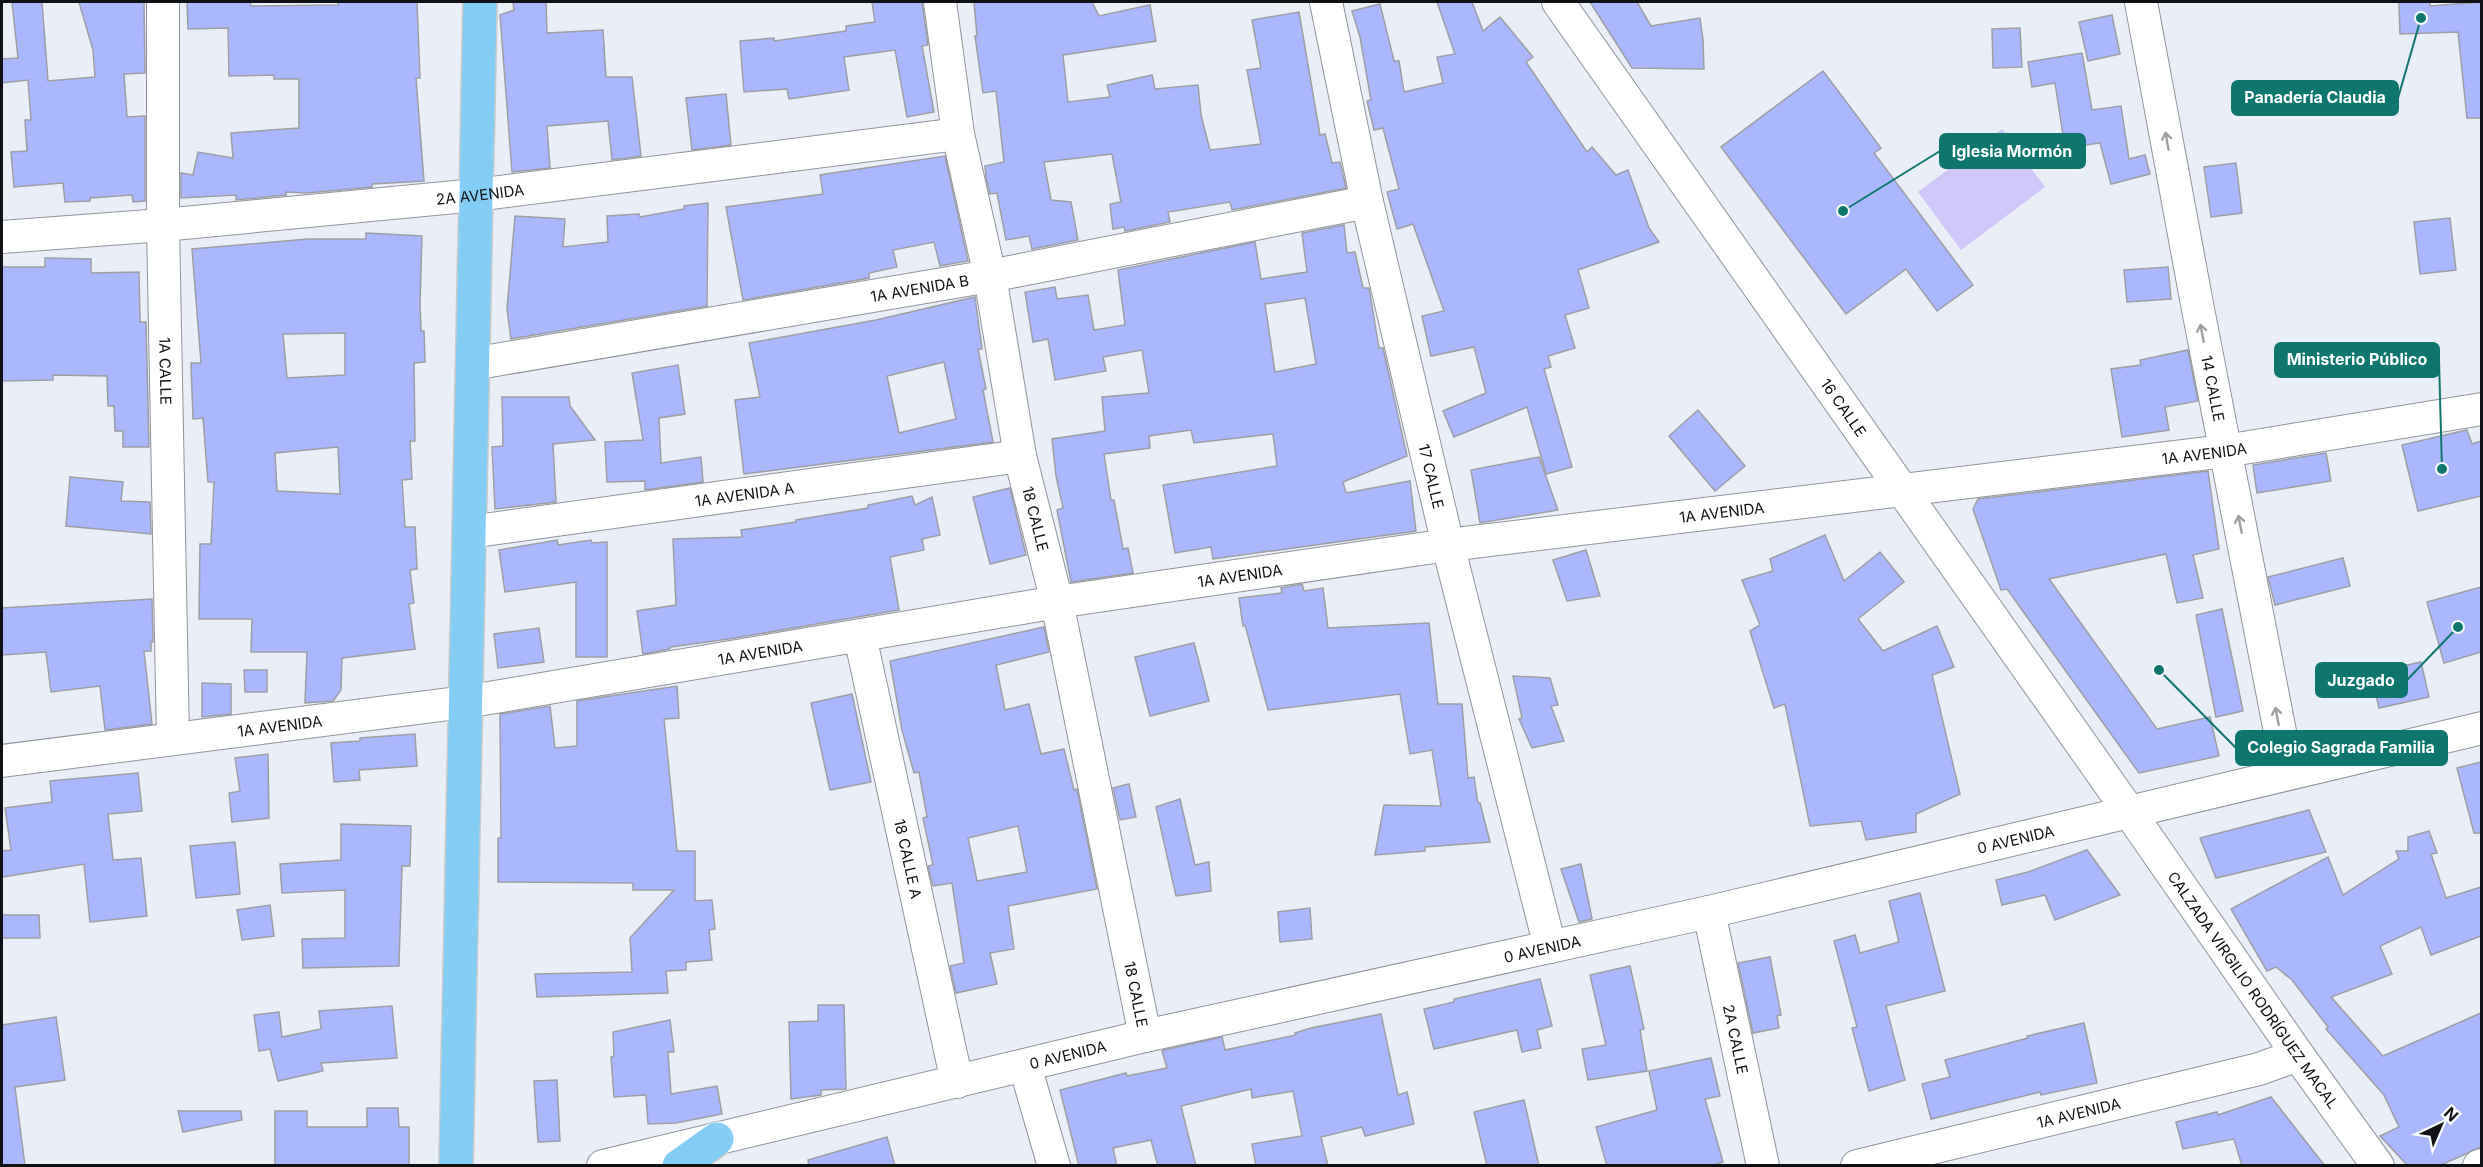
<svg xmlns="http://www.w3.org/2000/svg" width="2483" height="1167" font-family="Inter,sans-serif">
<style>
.green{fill:#d1c6f8}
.building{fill:#abb7fe;stroke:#9d9ea6;stroke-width:1.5;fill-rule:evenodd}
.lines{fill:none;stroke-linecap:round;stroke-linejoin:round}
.minor-casing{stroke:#8f949a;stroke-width:34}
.major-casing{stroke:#cacbcb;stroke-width:36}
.minor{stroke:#fff;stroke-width:32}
.major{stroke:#84cdf5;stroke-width:33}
.oneway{stroke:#9fa0a1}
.labels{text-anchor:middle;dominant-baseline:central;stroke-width:4.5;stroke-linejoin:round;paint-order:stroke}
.street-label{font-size:15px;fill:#101114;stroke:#fafbfe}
.leader{fill:none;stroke:#0f766e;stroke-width:2}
.callout-dot{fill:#0f766e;stroke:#fafbfe;stroke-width:2}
.callout{fill:#0f766e;stroke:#0f766e;stroke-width:2}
.callout-label{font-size:16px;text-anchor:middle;font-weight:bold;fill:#fff}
</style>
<rect width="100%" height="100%" fill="#eaeef6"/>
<path class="green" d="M2002 129 2045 187 1961 250 1918 192Z"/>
<g class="building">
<path d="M12 2H42L48 81 95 77 93 50 79 2H144L145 73 124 74 127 117 145 116V201L133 202 132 195 90 198V201L65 202 63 183 14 187 11 152 27 151 25 120H31L28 80 2 83V59L18 58Z"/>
<path d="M187 2H250L251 6 338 5V2H417L420 78H416L424 181 372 184V187L307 193 286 192V195L236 200V195L181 198V173L193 175 198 152 233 158 231 133 299 128V79H274V75L229 76 228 28 188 29Z"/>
<path d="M513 2H546L547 33 603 30 606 77H632L641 156 612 160 608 121 547 126 550 168 512 172 500 15 514 10Z"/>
<path d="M872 2H922L928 45 922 46 934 112 907 117 895 50 844 57 849 90 789 99 787 89 744 92 740 41 774 38V41L846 31V26L875 22Z"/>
<path d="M974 2H1092L1099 16 1150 5 1156 41 1063 55 1068 102 1110 97 1107 85 1152 75 1155 89 1198 85 1201 115 1210 150 1261 144 1247 70 1261 68 1252 20 1299 12 1320 135 1325 134 1332 163 1340 162 1346 188 1232 210 1230 202 1168 212 1170 222 1125 231 1124 227 1113 229 1110 204 1121 202 1112 154 1044 162 1051 200 1071 202 1078 240 1032 249 1029 236 1006 240 997 193 990 194 986 177 985 166 1004 162 996 91 983 93 975 36H977Z"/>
<path d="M1437 2H1472L1483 31 1500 17 1533 57 1526 62 1587 152 1592 147 1616 175 1628 170 1649 228 1659 242 1578 270 1589 308 1565 315 1575 348 1548 356 1551 367 1544 369 1572 467 1546 474 1527 407 1454 437 1443 411 1486 393 1474 347 1431 356 1422 316 1444 311 1413 224 1397 229 1387 192 1399 189 1383 128 1374 130 1367 101 1371 100 1360 37 1352 11 1380 4 1394 61H1399L1404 92 1443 83 1437 57 1455 54Z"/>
<path d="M1590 2H1637L1651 26 1700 18 1703 40 1704 69 1632 68Z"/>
<path d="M2399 2H2430V6L2481 2V118H2467L2458 32 2400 34Z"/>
<path d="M2112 15 2120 54 2088 61 2079 22Z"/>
<path d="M2020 28 2022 67 1993 68 1992 29Z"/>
<path d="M2082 53 2092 110 2121 106 2129 159 2145 155 2150 174 2111 184 2100 143 2065 148 2055 83 2032 87 2028 62Z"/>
<path d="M1823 71 1881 148 1874 153 1973 285 1937 311 1906 269 1846 314 1721 147Z"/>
<path d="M726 94 731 145 692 150 686 98Z"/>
<path d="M945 156 968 261 940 266 934 242 893 250 897 267 869 273V278L743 300 726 207 823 194 820 175Z"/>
<path d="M2236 163 2242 213 2211 217 2204 167Z"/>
<path d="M708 203 707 306 511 339 507 309 515 216 565 219 563 247 608 242 607 216 639 214 640 217 684 209V206Z"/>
<path d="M2450 218 2456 270 2420 274 2414 222Z"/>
<path d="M1344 225 1347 253 1355 252 1363 288H1369L1379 348H1383L1407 456 1343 482 1346 493 1410 481 1416 531 1213 559 1211 547 1175 553 1163 485 1277 466 1273 434 1194 443 1191 430 1149 436 1150 448 1104 454 1111 500H1114L1123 549 1128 548 1133 573 1071 582 1057 510 1063 508 1056 476 1052 439 1105 431 1102 397 1149 393 1142 350 1103 357 1106 371 1055 380 1048 339 1033 342 1025 292 1055 287 1057 299 1088 295 1094 330 1125 325 1118 270 1255 242 1261 279 1307 272 1302 233ZM1305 298 1316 364 1275 372 1265 304Z"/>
<path d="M366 233 422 236 420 304 421 331H424L425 362 414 363 415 441H410L412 479 402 480 405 527H415L417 569 410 570 414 603 409 604 415 649 342 658 341 690 333 701 305 703 307 652H251L252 619H199L200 544H211L214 482H208L203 418 193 419 191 363H201L192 249 308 239H366ZM345 333V375L287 378 283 334ZM338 447 340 494 277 491 275 453Z"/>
<path d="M45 258 91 259V273L139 272 140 322H146L149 447H123V431H115L114 406H108L107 376 53 375V380L2 381V267H45Z"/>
<path d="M2168 267 2171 299 2127 302 2124 270Z"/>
<path d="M975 297 982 349H978L986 389 983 390 993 442 744 474 735 400 760 397 749 343 876 320ZM944 362 956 419 899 433 887 376Z"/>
<path d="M2188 350 2198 401 2165 407 2169 430 2122 437 2111 369 2141 365 2140 360Z"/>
<path d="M678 365 685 414 659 418 661 463 701 457 703 482 645 490V481L607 482 605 442 643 440 632 373Z"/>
<path d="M502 397H569L570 406 595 440 553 444 556 502 495 509 492 447 503 446Z"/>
<path d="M1698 410 1745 466 1715 491 1669 436Z"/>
<path d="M2467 430 2472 444 2481 441V496L2418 511 2402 445Z"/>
<path d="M2326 453 2331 481 2257 493 2253 465Z"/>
<path d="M1539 457 1558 510 1480 523 1471 470Z"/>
<path d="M2208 471 2219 549 2193 555 2203 598 2177 603 2166 554 2049 579 2157 729 2210 717 2219 756 2139 773 2007 589 2001 590 1973 509 1978 499Z"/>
<path d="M70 477 123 482 121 501 150 502 151 534 66 526Z"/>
<path d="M1010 488 1026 555 990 564 973 497Z"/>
<path d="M912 496 915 505 932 497 940 535 922 539 924 550 890 557 899 610 729 639 670 647V649L643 654 637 611 676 605 673 539 742 537 741 530 796 522V520L868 508V505Z"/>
<path d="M1825 535 1844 581 1880 552 1904 582 1858 619 1883 651 1937 626 1954 667 1932 675 1960 794 1916 814V832L1866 840 1861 821 1810 826 1785 704 1774 708 1750 631 1760 625 1742 580 1773 571 1770 559Z"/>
<path d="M557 540 558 545 591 540 592 543 607 542V657H576V582L505 592 499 550Z"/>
<path d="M1586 550 1600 596 1567 601 1553 560Z"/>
<path d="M2343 558 2350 586 2275 605 2268 577Z"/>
<path d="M1302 584 1304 591 1323 588 1328 628 1429 623 1438 704H1462L1468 778 1474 777 1478 803H1480L1490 842 1425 847V851L1375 855 1384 805 1441 806 1432 750 1410 754 1400 694 1268 710 1245 625 1243 626 1239 598 1282 593 1281 588Z"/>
<path d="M2481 587V652L2444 663 2427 602Z"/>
<path d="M152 599 153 642H151V651H144L152 724 105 730 100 686 51 692 46 652 2 655V608Z"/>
<path d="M2222 609 2243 711 2216 717 2196 615Z"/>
<path d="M1044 627 1049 652 996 665 1005 710 1029 704 1041 754 1064 749 1074 790 1077 789 1097 889 1008 906 1014 949 990 953 997 984 956 993 950 966 964 963 952 883 933 886 928 866 933 865 923 818 927 817 919 772 914 773 902 730 890 661ZM1018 826 1027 872 977 881 968 838Z"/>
<path d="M539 628 544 662 498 668 494 634Z"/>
<path d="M1194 643 1209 701 1150 716 1135 657Z"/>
<path d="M2421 662 2429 697 2379 708 2371 673Z"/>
<path d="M244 670H267V692H245Z"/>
<path d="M1513 676 1550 678 1558 705 1551 706 1564 741 1532 748 1519 719 1522 718Z"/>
<path d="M202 683 231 684V714L202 717Z"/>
<path d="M677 686 679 718 664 719 677 851H695V901L712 900 715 929 709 930 712 960 686 962V970L666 971 668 993 537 997 535 974 632 972 630 938 674 890H633V883L498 882V838H501L500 714 550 706 555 748 577 746V701Z"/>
<path d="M852 694 871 782 830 790 811 703Z"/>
<path d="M415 734 417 766 359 770 360 780 334 782 331 743 360 741V738Z"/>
<path d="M268 754 269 818 232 822 229 793 240 791 235 758Z"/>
<path d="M2481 762V833H2474L2457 768Z"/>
<path d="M138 773 142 811 108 814 113 860 141 858 147 916 90 922 84 864 2 877V851L11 850 5 808 52 802 50 781Z"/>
<path d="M1129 784 1136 817 1120 820 1113 788Z"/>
<path d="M1180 799 1195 865 1209 862 1211 891 1176 896 1156 807Z"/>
<path d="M2309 810 2326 852 2216 878 2200 838Z"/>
<path d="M341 824 411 826 410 866H402L399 966 303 968 302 939 345 938V890L282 893 280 864 341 860Z"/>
<path d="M2429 831 2437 853 2431 854 2446 898 2481 887V936L2431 955 2421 927 2380 946 2392 974 2331 997 2383 1056 2481 1013V1147L2439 1166H2408L2380 1136 2399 1127 2384 1095 2326 1029 2328 1027 2292 980 2276 967 2267 971 2231 909 2328 857 2343 895 2399 859 2396 851H2408V837Z"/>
<path d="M235 842 240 894 196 898 190 846Z"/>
<path d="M2087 850 2120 895 2055 920 2045 895 2002 905 1996 880 2028 872Z"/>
<path d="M1581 864 1592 919 1579 922 1561 869Z"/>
<path d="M1920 893 1945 991 1886 1006 1905 1080 1869 1091 1852 1028 1857 1027 1834 941 1855 935 1860 953 1899 942 1889 901Z"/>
<path d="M270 905 274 936 242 940 237 910Z"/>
<path d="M1310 908 1312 939 1280 942 1278 912Z"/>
<path d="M2 915H39L40 938H2Z"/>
<path d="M1770 957 1781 1015 1777 1016 1779 1028 1753 1033 1738 963Z"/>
<path d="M1630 966 1644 1029 1640 1030 1647 1071 1588 1080 1582 1049 1606 1045 1590 975Z"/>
<path d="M1540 979 1552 1026 1537 1030 1541 1048 1522 1052 1517 1030 1434 1049 1424 1009 1454 1002V999Z"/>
<path d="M818 1005H844L846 1089 821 1090V1095L791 1099 789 1022 818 1021Z"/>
<path d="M392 1006 397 1058 321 1063 323 1071 278 1081 270 1049 259 1051 254 1015 279 1012 282 1037 321 1029 319 1011Z"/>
<path d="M1381 1014 1398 1095 1407 1092 1414 1124 1365 1136 1362 1127 1321 1137 1328 1166H1256L1252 1144 1302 1136 1293 1091 1252 1098 1251 1089 1181 1106 1196 1166H1158L1151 1140 1113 1148 1117 1166H1079L1060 1090 1126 1073 1127 1076 1167 1068 1162 1051 1164 1050 1222 1037 1225 1050 1296 1035 1295 1033 1311 1028Z"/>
<path d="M56 1017 65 1080 15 1087 25 1166H2V1025Z"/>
<path d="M670 1020 674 1052H668L671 1094 717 1086 722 1114 676 1123 648 1124 646 1095 614 1097 611 1057 614 1056 613 1032Z"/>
<path d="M2084 1023 2097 1083 2041 1095 2040 1092 1931 1119 1922 1084 1950 1077 1945 1060 2028 1038 2027 1036Z"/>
<path d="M1711 1058 1720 1096 1705 1099 1723 1162 1709 1166H1607L1596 1127 1657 1110 1649 1071Z"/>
<path d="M557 1080 560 1141 538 1142 534 1081Z"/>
<path d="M2271 1097 2325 1166H2242L2234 1139 2183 1149 2176 1122 2217 1112 2218 1115Z"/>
<path d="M1524 1100 1539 1166H1487L1474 1112Z"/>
<path d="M367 1108H398L399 1127H409V1166H275V1111H307V1127H367Z"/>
<path d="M178 1111H241L242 1120 183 1132Z"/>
<path d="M887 1137 895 1166H809L808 1160Z"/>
</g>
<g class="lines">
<defs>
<g id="minor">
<path id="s1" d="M163 2V225L173 739"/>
<path id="s2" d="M940 2 958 134 990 276 1020 456 1057 602 1145 1036"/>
<path id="s3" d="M1326 2 1367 202 1448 545 1550 947"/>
<path id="s4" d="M1558 2 2130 813 2298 1055 2378 1166"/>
<path id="s5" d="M2141 2 2197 304 2288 773"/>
<path id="s6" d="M2 237 163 225 476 195 958 134"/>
<path id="s7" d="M472 364 990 276 1367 202"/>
<path id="s8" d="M469 532 1020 456"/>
<path id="s9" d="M860 636 957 1082"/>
<path id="s10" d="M2 761 465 702 1057 602 1448 545 2225 451 2482 409"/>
<path id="s11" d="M1709 912 1763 1166"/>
<path d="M1025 1066 1054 1166"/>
<path id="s12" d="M603 1166 1145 1036 1709 912 2482 728"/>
<path id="s13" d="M1857 1166 2259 1069 2298 1055"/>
<path d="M2479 1166 2482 1165"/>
</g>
<g id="major">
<path d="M456 1166 480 2"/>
<path d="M679 1166 717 1139"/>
</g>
</defs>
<use href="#minor" class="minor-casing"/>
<use href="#major" class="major-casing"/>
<use href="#minor" class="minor"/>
<use href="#major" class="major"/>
</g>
<defs><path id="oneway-shaft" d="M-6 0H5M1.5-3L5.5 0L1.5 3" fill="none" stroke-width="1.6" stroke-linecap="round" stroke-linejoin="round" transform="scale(1.5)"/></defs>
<g class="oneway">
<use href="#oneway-shaft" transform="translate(2167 141) rotate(-100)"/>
<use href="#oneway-shaft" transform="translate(2202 333) rotate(-101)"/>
<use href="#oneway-shaft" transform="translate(2240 524) rotate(-101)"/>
<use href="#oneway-shaft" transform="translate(2277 716) rotate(-101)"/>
</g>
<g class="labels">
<g class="street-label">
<text stroke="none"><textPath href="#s6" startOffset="480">2A AVENIDA</textPath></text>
<text stroke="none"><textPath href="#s7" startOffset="454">1A AVENIDA B</textPath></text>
<text stroke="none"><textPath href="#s1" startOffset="369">1A CALLE</textPath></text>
<text stroke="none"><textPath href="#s5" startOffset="393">14 CALLE</textPath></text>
<text stroke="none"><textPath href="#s4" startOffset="496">16 CALLE</textPath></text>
<text stroke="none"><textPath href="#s10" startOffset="2224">1A AVENIDA</textPath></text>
<text stroke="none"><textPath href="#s3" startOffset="486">17 CALLE</textPath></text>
<text stroke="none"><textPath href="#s8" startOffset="278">1A AVENIDA A</textPath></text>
<text stroke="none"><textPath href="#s10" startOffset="1738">1A AVENIDA</textPath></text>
<text stroke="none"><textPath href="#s2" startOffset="526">18 CALLE</textPath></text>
<text stroke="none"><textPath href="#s10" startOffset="1252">1A AVENIDA</textPath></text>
<text stroke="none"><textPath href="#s10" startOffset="766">1A AVENIDA</textPath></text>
<text stroke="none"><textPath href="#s10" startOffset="280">1A AVENIDA</textPath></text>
<text stroke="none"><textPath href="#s12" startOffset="1450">0 AVENIDA</textPath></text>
<text stroke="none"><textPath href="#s9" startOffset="228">18 CALLE A</textPath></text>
<text stroke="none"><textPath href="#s12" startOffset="964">0 AVENIDA</textPath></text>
<text stroke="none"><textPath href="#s4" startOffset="1208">CALZADA VIRGILIO RODRÍGUEZ MACAL</textPath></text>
<text stroke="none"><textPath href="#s2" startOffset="1012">18 CALLE</textPath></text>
<text stroke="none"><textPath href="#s11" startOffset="130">2A CALLE</textPath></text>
<text stroke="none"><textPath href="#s12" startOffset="478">0 AVENIDA</textPath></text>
<text stroke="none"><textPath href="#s13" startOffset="228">1A AVENIDA</textPath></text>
</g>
</g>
<path class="leader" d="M2421 18L2398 98M1843 211L1940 151M2442 469L2439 360M2458 627L2407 680M2159 670L2236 748"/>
<g class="callout-dot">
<circle cx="2421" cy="18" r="6"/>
<circle cx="1843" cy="211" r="6"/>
<circle cx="2442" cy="469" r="6"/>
<circle cx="2458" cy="627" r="6"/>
<circle cx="2159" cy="670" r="6"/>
</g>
<g class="callout">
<rect x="2232" y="81" width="166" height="34" rx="6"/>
<rect x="1940" y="134" width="145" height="34" rx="6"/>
<rect x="2275" y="343" width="164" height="34" rx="6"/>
<rect x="2316" y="663" width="91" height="34" rx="6"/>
<rect x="2236" y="731" width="211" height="34" rx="6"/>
</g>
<g class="callout-label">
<text x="2315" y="103">Panadería Claudia</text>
<text x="2012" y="157">Iglesia Mormón</text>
<text x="2357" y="365">Ministerio Público</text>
<text x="2361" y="686">Juzgado</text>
<text x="2341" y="753">Colegio Sagrada Familia</text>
</g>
<rect width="2483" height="1167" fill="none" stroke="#101114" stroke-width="6"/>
<g transform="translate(2441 1125) rotate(44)" stroke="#fafbfe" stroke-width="4.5" paint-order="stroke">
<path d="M0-4.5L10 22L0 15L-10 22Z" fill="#101114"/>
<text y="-9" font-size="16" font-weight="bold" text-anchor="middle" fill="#101114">N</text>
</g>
</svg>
